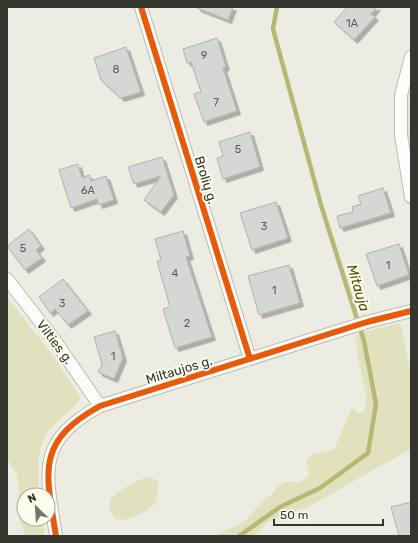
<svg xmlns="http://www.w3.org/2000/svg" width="418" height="543" font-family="Rubik,sans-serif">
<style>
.built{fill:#e2e2d1}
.green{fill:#e2e1be}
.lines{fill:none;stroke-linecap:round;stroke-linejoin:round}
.stream{stroke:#b8b774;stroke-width:4.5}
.building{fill:#d4d7d4;stroke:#b0b2b0;filter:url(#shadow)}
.street-casing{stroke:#bbbbb4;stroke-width:14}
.street{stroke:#fcfcfb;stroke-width:12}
.cycleway-casing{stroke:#fcfded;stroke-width:8}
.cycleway{stroke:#e8590c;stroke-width:6}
.labels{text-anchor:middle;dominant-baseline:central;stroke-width:4;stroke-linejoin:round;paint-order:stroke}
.number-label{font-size:11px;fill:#5d5e58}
.street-label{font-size:13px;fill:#35352f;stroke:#fcfded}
.water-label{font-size:14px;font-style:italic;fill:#514f07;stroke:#fcfded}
</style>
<defs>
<filter id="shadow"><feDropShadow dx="3.5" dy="3.5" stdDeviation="0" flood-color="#0004"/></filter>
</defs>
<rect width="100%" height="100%" fill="#ecece2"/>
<path class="built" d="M411 92V151L408 135 409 94Z"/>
<g class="green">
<path d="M7 297 54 357 81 398C72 409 62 417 52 427 35 444 38 472 39 495H24V519H41L45 536H26L20 523V500L17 474 7 459Z"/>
<path d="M400 323 411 373V449L306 508 283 515 267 523 254 536H215L245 521 262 502 273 493 276 488 285 482H300L308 477 309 469 306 461 310 455 334 449 352 408 358 413 364 412 367 400 357 352 355 335Z"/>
<path d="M146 477 155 479 159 484 155 504 144 512 126 520 115 519 110 510V499L124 488Z"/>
</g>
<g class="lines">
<path class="stream" d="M239 536 280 507 320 488 368 453 376 404 364 341 321 205 273 29 277 7"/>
</g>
<g class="building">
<path d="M197 7H233L228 20 197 8Z"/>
<path d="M347 7H377L371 14 375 17 354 40 334 22Z"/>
<path d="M217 38 226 67 223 68 237 111 204 122 194 94 201 92 191 62 187 63 183 49Z"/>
<path d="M126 47 141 92 121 98 101 80 94 58Z"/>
<path d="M250 132 260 167 223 179 217 158 223 156 219 142Z"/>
<path d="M162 157 174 195 161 212 144 200 161 176 134 184 128 167Z"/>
<path d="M78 164 82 178 89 175 91 181 106 176 114 200 99 205 97 199 71 208 59 170Z"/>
<path d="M383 188 391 213 340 228 337 216 353 212 352 207 361 204 358 196Z"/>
<path d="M276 202 288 238 252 250 240 213Z"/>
<path d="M29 229 41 246 36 250 42 258 25 270 7 246Z"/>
<path d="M183 231 190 256 186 257 212 337 175 348 163 309 170 307 157 261 161 260 155 239Z"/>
<path d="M399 244 409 275 377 286 366 254Z"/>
<path d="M289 265 300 303 259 315 248 276Z"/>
<path d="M63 279 88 311 68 325 55 309 50 313 39 297Z"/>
<path d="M115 331 123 358 114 379 98 372 102 364 94 337Z"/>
<path d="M411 502V536H399L391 507Z"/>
</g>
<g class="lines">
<defs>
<g id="street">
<path d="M141 7 250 359"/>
<path d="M411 57 401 95V135L411 197"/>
<path d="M7 279 56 342 100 406"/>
<path d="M56 536C46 472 35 442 100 406L367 322 411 311"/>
</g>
</defs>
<use href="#street" class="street-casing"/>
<use href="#street" class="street"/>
<defs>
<g id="cycleway">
<path d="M141 7 250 359"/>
<path d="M56 536C46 472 35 442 100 406L367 322 411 311"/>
</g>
</defs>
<use href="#cycleway" class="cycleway-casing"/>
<use href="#cycleway" class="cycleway"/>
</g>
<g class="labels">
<g class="number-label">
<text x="352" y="23">1A</text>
<text x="204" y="55">9</text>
<text x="116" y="69">8</text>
<text x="216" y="102">7</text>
<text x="238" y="149">5</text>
<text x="88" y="190">6A</text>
<text x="264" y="226">3</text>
<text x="23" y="248">5</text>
<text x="388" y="265">1</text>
<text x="175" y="273">4</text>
<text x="274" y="290">1</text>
<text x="62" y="303">3</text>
<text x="187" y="323">2</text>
<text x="113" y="356">1</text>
</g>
<g class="street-label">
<text transform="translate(206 180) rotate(73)">Brolių g.</text>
<text transform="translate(55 342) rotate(53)">Vilties g.</text>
<text transform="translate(179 370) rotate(-17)">Miltaujos g.</text>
</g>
<g class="water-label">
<text transform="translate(358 288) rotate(73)">Mitauja</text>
</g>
</g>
<rect width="418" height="543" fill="none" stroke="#35352f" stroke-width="16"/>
<g transform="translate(36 507) rotate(335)"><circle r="19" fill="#fcfded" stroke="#acada1"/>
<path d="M0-3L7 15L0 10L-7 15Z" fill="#75756e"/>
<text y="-6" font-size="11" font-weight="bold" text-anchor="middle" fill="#35352f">N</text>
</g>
<path d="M274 519v6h109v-6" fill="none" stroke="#35352f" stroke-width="2"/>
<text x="280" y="519" font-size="12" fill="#35352f" stroke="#fcfded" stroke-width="3" paint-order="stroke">50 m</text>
</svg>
